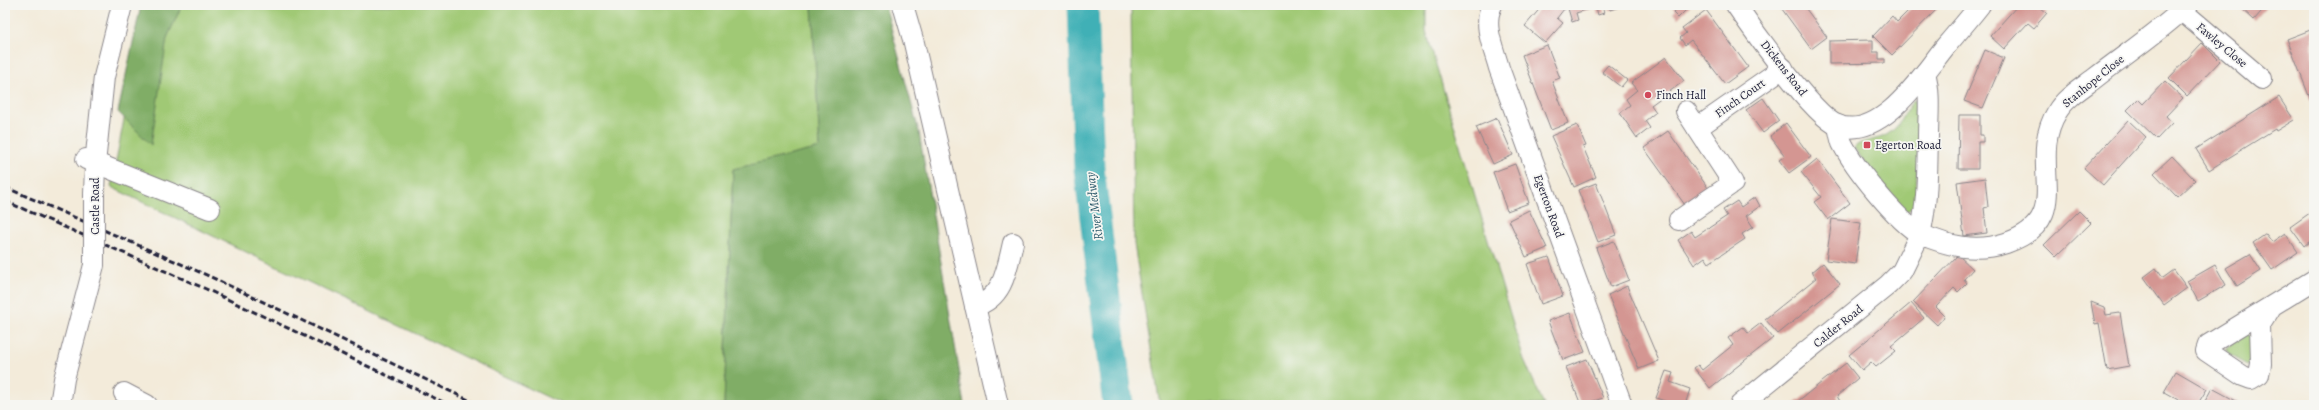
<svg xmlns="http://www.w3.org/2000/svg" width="2319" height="410" font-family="Alegreya,serif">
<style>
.green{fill:#a0c975;stroke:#617658}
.forest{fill:#80ad66;stroke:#516850}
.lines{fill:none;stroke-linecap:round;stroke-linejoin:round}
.river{stroke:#3fb0b6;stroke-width:31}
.building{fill:#d49692}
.minor-casing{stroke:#8a868a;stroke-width:22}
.minor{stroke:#fff;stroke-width:20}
.rail{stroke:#22223b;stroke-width:3;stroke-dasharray:6 3;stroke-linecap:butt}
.minor-bridge-casing{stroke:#8a868a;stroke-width:22;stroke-linecap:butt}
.minor-bridge{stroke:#fff;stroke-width:20}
.poi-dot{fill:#d1495b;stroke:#f6f6f2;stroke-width:1.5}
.labels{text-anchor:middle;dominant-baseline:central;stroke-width:3.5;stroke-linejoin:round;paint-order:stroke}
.street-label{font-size:12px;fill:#22223b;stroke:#f6f6f2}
.poi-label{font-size:12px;fill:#22223b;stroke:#f6f6f2;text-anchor:start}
.water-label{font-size:13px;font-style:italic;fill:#2e5b6c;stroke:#f6f6f2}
</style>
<rect width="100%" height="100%" fill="#f6f6f2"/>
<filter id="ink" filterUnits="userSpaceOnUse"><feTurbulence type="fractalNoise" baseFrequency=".025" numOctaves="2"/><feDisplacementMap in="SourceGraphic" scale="8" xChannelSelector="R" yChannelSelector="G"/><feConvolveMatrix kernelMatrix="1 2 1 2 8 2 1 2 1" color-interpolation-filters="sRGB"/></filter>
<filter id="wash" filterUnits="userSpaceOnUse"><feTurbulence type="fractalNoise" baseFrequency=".012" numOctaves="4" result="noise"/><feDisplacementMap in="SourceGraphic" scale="16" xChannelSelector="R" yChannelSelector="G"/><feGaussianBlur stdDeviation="0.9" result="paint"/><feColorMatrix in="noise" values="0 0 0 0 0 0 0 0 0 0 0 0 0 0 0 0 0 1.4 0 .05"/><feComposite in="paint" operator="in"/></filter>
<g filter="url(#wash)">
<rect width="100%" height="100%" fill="#f3ebda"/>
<g class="green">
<path d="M146 5H812L820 149 733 170 724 405H564L111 187Z"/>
<path d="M1131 5H1426V31L1523 357 1544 405H1160L1134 244Z"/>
<path d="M1914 100 1920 104 1916 194 1915 204 1908 211H1902L1854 148C1861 139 1878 141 1888 134 1901 126 1904 111 1914 100Z"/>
<path d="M2243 334H2248L2252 337 2254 361 2247 365 2229 355 2226 348Z"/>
</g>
<g class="forest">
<path d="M141 5H182L167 38 151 145 118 112Z"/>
<path d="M812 5H885L919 132 965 405H724L733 169 820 148Z"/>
</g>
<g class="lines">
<path class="river" d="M1083 5 1089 168 1118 405"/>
</g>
<g id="blocks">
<g class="building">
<path d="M1543 5H1559L1564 9 1557 18 1563 23 1545 43 1525 26Z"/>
<path d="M1567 5H1602L1604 13 1598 15 1596 7 1576 13 1578 20 1572 22Z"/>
<path d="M1609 5H1626L1610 10Z"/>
<path d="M1671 5H1691L1678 18 1673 13 1676 10Z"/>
<path d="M1779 5H1803L1827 37 1811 49Z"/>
<path d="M1914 5H1934L1938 8 1892 55 1873 36 1892 16 1897 22Z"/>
<path d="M2018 5H2038L2047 13 2034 28 2028 23 2004 49 1990 36Z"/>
<path d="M2238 5H2267L2254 20Z"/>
<path d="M1706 10 1748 67 1725 84 1691 40 1685 45 1680 38 1686 33 1682 28Z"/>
<path d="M2313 29 2314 99 2311 101 2287 39Z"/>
<path d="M1873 40V52H1879V59H1885V63L1829 64V41Z"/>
<path d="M2202 43 2220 61 2187 96 2169 78Z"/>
<path d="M1547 45 1560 78 1552 81 1568 123 1551 130 1522 55Z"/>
<path d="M1985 50 2004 58 1983 108 1964 101Z"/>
<path d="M1666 57 1684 81 1651 105 1656 112 1645 121 1650 128 1637 138 1620 113 1630 105 1626 99 1637 90 1631 83Z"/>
<path d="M1608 65 1627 80 1621 87 1602 72Z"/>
<path d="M2165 81 2183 98 2166 116 2172 123 2157 139 2127 110 2138 99 2143 104Z"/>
<path d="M2279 97 2294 120 2276 131 2275 129 2209 170 2196 149Z"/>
<path d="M1763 98 1779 121 1763 133 1746 110Z"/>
<path d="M1959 115H1980V135H1983V142H1978V169H1958Z"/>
<path d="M1497 118 1513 155 1493 164 1476 127Z"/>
<path d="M2128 120 2146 137 2103 185 2084 168Z"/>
<path d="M1786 123 1811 157 1789 173 1779 160 1785 156 1770 136Z"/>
<path d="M1577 125 1586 146 1583 147 1596 177 1574 187 1551 136Z"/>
<path d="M1668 131 1708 188 1685 205 1644 148Z"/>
<path d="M2172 156 2195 180 2177 197 2154 173Z"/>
<path d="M1817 159 1850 203 1828 220 1814 202 1821 197 1801 172Z"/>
<path d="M1515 164 1529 203 1507 211 1493 172Z"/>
<path d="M1985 178 1988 207 1984 208 1987 233 1964 236 1957 182Z"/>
<path d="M1596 183 1616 235 1598 242 1578 190Z"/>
<path d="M1755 197 1760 206 1746 216 1753 227 1742 234 1745 239 1709 263 1705 257 1694 265 1678 240 1691 231 1695 237 1727 216 1723 210 1737 201 1741 207Z"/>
<path d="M1529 210 1547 248 1526 257 1509 220Z"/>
<path d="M2314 210V238L2304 246 2290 227Z"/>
<path d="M2079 211 2091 223 2056 257 2044 245Z"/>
<path d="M1832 219 1861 223 1855 264 1826 260Z"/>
<path d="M2285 233 2298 252 2272 270 2253 243 2266 234 2272 242Z"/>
<path d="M1614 241 1629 280 1611 287 1596 248Z"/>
<path d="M2250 254 2261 271 2237 286 2226 268Z"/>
<path d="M1958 255 1973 269 1964 279 1967 283 1958 292 1954 288 1936 307 1945 316 1937 325 1913 302Z"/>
<path d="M1549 257 1563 296 1541 304 1527 264Z"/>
<path d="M1823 263 1840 284 1778 334 1765 319 1816 278 1812 272Z"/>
<path d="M2215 265 2226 285 2198 301 2187 281Z"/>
<path d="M2156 268 2163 278 2174 270 2187 288 2164 305 2144 277Z"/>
<path d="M1627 286 1659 361 1639 369 1608 295Z"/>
<path d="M2091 302 2104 307 2106 315 2120 313 2129 366 2107 370 2099 323 2095 324Z"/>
<path d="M1911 303 1924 318 1891 346 1896 351 1876 367 1871 362 1862 370 1849 355Z"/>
<path d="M1570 313 1585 352 1563 360 1548 321Z"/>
<path d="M1761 323 1773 338 1710 388 1694 368 1698 365 1702 370 1733 345 1728 338 1743 327 1748 333Z"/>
<path d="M1587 359 1603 398 1581 405 1566 367Z"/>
<path d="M1846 363 1858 378 1837 396 1842 405 1827 403 1793 405Z"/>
<path d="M1666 371 1673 373 1670 382 1690 389 1685 405H1676L1656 398Z"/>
<path d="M2176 371 2207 389 2197 405H2187L2164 392Z"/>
<path d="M2212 388 2238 402 2236 405H2203Z"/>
</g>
</g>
</g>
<g filter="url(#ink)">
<use href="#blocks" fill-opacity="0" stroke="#8a868a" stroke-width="1"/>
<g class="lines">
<defs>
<g id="minor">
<path d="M903 5 914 43 998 405"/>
<path d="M1492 5C1482 25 1494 49 1499 68L1622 405"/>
<path d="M1736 5C1753 30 1813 115 1837 125 1881 142 1923 74 1945 47 1957 33 1969 19 1980 5"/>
<path d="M2182 11 2262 79"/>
<path d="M1686 111 1697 128 1783 68"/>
<path d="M1838 125C1839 131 1840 137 1842 143 1854 167 1897 221 1920 234 1928 202 1927 170 1928 137 1928 116 1931 93 1925 73"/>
<path d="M86 159 210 209"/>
<path d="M94 195 95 164 104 77 122 5"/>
<path d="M1679 220 1733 183 1697 128"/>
<path d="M975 306C1004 298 1007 268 1013 243"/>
<path d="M2270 309 2260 325 2261 364 2259 374 2251 379 2243 376 2206 351 2208 345 2314 280"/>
<path d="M124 393 147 405"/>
<path d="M60 405 64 379 94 265"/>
<path d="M1740 405 1888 285 1902 271 1920 234C1948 246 1976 253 2006 243 2079 218 2025 163 2057 112 2065 98 2082 88 2095 78 2126 54 2159 32 2188 5"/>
</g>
</defs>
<use href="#minor" class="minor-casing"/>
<use href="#minor" class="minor"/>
<g class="rail">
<path d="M5 187 211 277 479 405"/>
<path d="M5 201 206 289 449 405"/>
</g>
<defs>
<path id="minor-bridge" d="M94 195V265"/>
</defs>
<use href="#minor-bridge" class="minor-bridge-casing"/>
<use href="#minor-bridge" class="minor-bridge"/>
</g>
</g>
<g class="poi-dot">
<circle cx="1648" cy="95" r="4"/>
<rect x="1863" y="141" width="8" height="8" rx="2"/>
</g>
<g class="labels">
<g class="street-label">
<text transform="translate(2222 45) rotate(40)">Fawley Close</text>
<text transform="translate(1784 68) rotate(52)">Dickens Road</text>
<text transform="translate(2093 81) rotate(-39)">Stanhope Close</text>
<text transform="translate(1740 98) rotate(-35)">Finch Court</text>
<text transform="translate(95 206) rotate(-90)">Castle Road</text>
<text transform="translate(1549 206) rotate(70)">Egerton Road</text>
<text transform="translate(1838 326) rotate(-39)">Calder Road</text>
</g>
<g class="poi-label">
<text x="1656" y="95">Finch Hall</text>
<text x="1875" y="145">Egerton Road</text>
</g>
<g class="water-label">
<text transform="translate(1094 206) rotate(-97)">River Medway</text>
</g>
</g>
<rect width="2319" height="410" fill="none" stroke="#f6f6f2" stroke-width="20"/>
</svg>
